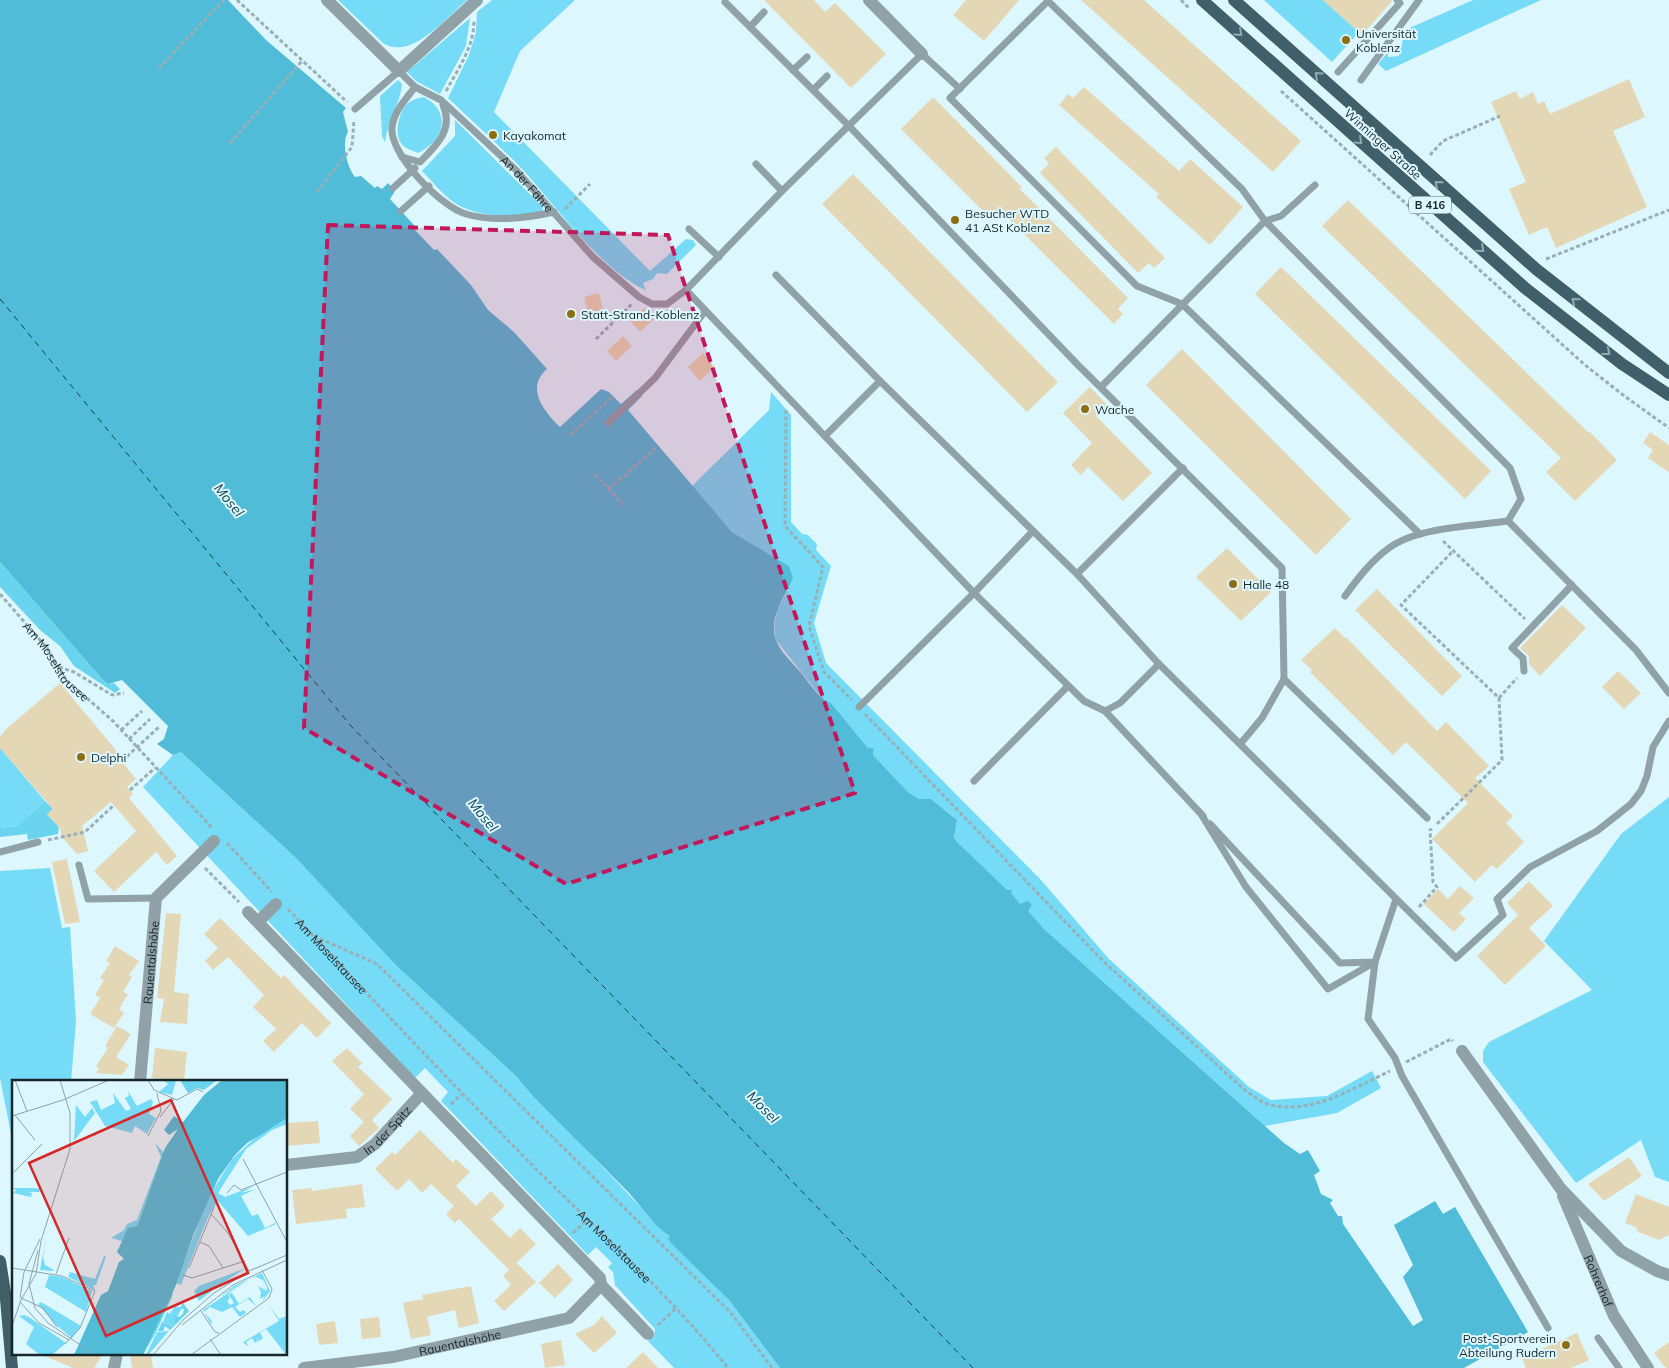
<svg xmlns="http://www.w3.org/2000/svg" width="1669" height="1368" font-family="Mulish,sans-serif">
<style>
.green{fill:#75dbf6}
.forest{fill:#6ad4ef}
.water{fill:#50bcd7}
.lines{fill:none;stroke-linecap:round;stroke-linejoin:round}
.ferry{stroke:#0f404c;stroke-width:1;stroke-dasharray:6 5;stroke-linecap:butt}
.building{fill:#e4d7b5}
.path{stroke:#99afb6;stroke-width:3;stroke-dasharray:4 2.5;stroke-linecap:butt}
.service{stroke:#90a2a7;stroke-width:7}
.minor{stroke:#90a2a7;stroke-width:12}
.primary{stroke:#406069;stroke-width:12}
.oneway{stroke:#8eacb4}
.marked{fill:#c2185b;fill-opacity:0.2;stroke:#c2185b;stroke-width:4;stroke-dasharray:10 6;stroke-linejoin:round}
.poi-dot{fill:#8d6f12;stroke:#ddf7fe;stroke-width:2}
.labels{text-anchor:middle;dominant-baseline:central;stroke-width:4;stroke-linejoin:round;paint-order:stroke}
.shield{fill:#ddf7fe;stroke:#52656a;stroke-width:1}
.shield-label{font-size:11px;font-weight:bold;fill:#16262b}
.poi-label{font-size:12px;fill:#16262b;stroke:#ddf7fe;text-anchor:start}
.street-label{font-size:12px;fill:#16262b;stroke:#ddf7fe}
.water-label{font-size:14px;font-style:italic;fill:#0f404c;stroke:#ddf7fe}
.inset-river{fill:none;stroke:#50bcd7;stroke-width:2.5}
.inset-road{fill:none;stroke:#8da3aa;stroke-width:1}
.view{fill:#d62828;fill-opacity:0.15;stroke:#d62828;stroke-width:2.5}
.inset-edge{fill:none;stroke:#16262b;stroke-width:2.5}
</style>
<rect width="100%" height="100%" fill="#ddf7fe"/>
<g class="green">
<path d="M338 0H467C446 18 411 61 383 43Z"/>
<path d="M492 0H575L520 51 494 112 650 271 686 239 693 240 696 245 667 274 657 273 653 279 643 283 646 290C605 274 554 204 523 170 499 145 473 122 448 98L469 55 476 32 477 12Z"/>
<path d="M1264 0H1323L1359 32 1332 62Z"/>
<path d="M1473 0H1541L1386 71 1378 64 1388 52V57L1399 56 1405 30Z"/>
<path d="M470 18 466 46 440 94 416 81 407 72Z"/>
<path d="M398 80 402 84C400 105 388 119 385 142L382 136 380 96Z"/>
<path d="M424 97C452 112 445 140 418 153 412 150 405 149 401 143 394 134 399 113 406 105 411 100 417 98 424 97Z"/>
<path d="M455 120 543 207 542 212C514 217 476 219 452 201 441 193 431 180 422 171L455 136Z"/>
<path d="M771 392 791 415V522L802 534 808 535 817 544 816 550 831 566 814 623 826 663 1041 880 1108 958 1249 1087 1271 1100 1327 1096 1372 1071 1381 1088 1337 1113 1265 1126 1044 929 1027 911 1032 905 1020 904 957 842 954 837 957 820 931 799H919L908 792 873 755 874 750 867 747 832 704 827 703 817 692 776 640 774 628 777 611 789 587V566L732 532 692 486 769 410Z"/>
<path d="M0 748 45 801 17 826 0 828Z"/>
<path d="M181 752 297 859 406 974 517 1077 729 1300 780 1368H674L648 1341 654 1336 655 1329 615 1285 613 1272 608 1267 612 1263 596 1247 588 1255 441 1101 448 1092 425 1068 415 1078 143 787 173 755Z"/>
<path d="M1669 797V1182L1655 1177 1641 1140 1576 1183 1483 1062V1051L1489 1042 1592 990 1544 941 1621 834Z"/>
<path d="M50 868 62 928 70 927 76 1021 71 1082H14V1149L0 1078V871Z"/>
</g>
<g class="forest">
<path d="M0 562 103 680 108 684 114 683 120 689 115 693 74 666 60 646 40 630 0 587Z"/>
<path d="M45 801 53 809 47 814 59 827 58 834 28 840 27 834 0 837V828L17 826Z"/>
</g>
<path class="water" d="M0 0H228L266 40 346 108 343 112 348 132C341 143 347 167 355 177L361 176 375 188 377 186 382 189 388 183 395 191 390 199 414 225V229L434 250 437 249 471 285 488 310 514 332 547 369C525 388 544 411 560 427L601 389 609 392 621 404 637 390 642 396 628 410 732 532 789 566 793 578C785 596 768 619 776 640 780 652 794 664 802 674 811 685 819 699 832 704L867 747 874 749 873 755 908 792 919 799H931L957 820 954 837 957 842 1007 890H1012L1011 893 1020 904 1028 901 1032 905 1028 911 1044 929 1284 1143 1300 1154 1308 1150 1320 1171 1314 1175 1321 1194 1333 1200 1330 1203 1338 1216H1342L1343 1224 1413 1326 1423 1320 1403 1277 1413 1265 1394 1225 1435 1201 1443 1214 1455 1207 1528 1332 1464 1368H780L729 1300 671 1243 668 1238 670 1237 658 1227 629 1193 534 1097 517 1077 396 965 297 859 181 752 173 755 157 744 164 739 168 726 122 680 108 684 103 680 0 562Z"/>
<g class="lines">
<path class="ferry" d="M0 299 351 726 973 1368"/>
</g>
<g class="building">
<path d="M764 0H814L825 12 835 3 886 54 851 88Z"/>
<path d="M966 0H1019L984 41 953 15Z"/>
<path d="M1081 0H1144L1301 141 1273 172Z"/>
<path d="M1323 0H1392V1L1362 35Z"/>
<path d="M1629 79 1645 117 1613 131 1647 207 1556 248 1547 227 1529 235 1509 189 1526 182 1491 102 1516 91 1520 99 1533 92 1538 104 1544 101 1550 114Z"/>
<path d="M1084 87 1179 171 1190 159 1243 207 1210 245 1156 197 1159 194 1059 105 1068 94 1073 98Z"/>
<path d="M933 97 1022 187 1020 189 1128 298 1118 309 1123 314 1114 324 999 209 990 218 901 129Z"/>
<path d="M1056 147 1165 258 1154 268 1149 263 1138 273 1040 173 1049 163 1044 158Z"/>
<path d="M853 174 1058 382 1027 412 822 204Z"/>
<path d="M1348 200 1588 432 1589 431 1617 460 1575 501 1546 472 1561 458 1322 226Z"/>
<path d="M1281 267 1491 471 1465 499 1255 294Z"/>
<path d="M599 293 604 314 589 317 584 297Z"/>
<path d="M644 308 654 319 640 332 630 321Z"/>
<path d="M623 336 632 346 616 361 607 351Z"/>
<path d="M1182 349 1351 519 1316 555 1146 385Z"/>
<path d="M703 353 715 367 700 381 688 367Z"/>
<path d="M1090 387 1107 405 1096 416 1152 473 1123 501 1088 467 1081 475 1071 465 1092 443 1063 413Z"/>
<path d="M1650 432 1669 445V472L1648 458 1653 450 1643 443Z"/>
<path d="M1227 548 1271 592 1241 621 1196 577Z"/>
<path d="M1377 589 1462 676 1442 696 1355 610Z"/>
<path d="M1562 605 1586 628 1540 676 1529 664V656L1520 648Z"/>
<path d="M1335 628 1345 638 1346 637 1437 731 1446 722 1489 766 1475 778 1513 816 1506 823 1524 842 1497 869 1492 865 1475 882 1432 839 1468 803 1406 742 1393 755 1310 672 1312 670 1301 660Z"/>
<path d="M1618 671 1641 693 1624 709 1602 687Z"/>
<path d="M60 683 120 755 118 757 136 779 127 787 133 794 129 798 177 856 167 865 156 852 114 892 94 871 136 831 111 802 82 826 88 851 77 854 62 837 60 828 47 814 53 809 0 748V737L5 730Z"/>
<path d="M67 859 80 922 65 924 52 862Z"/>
<path d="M1529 881 1553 906 1529 928 1546 946 1505 985 1477 956 1518 915 1507 903Z"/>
<path d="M1460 886 1474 898 1459 913 1466 919 1454 932 1424 904 1438 889 1448 899Z"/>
<path d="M166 913 181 914 174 992 189 994 187 1024 160 1022 164 999 157 998Z"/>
<path d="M220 918 281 978 284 975 331 1023 317 1038 302 1023 274 1052 263 1041 276 1029 253 1007 264 995 228 957 213 970 205 961 218 948 204 934Z"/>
<path d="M115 946 139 961 129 975 132 977 123 992 128 994 119 1009 124 1013 114 1028 90 1014 100 998 95 995 104 980 100 978 110 963 106 961Z"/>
<path d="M117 1026 131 1034 116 1057 129 1065 122 1075 96 1073 99 1069 96 1066 108 1048 105 1046Z"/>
<path d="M155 1048 187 1052 184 1081 152 1078Z"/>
<path d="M347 1048 362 1063 358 1067 392 1099 372 1120 379 1128 359 1146 350 1136 364 1122 350 1109 364 1094 332 1061Z"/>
<path d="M318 1121 320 1143 286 1146V1123Z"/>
<path d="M420 1130 453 1163 456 1159 470 1172 456 1186 476 1206 491 1191 505 1206 491 1219 510 1238 520 1228 536 1244 512 1267 517 1263 536 1282 504 1311 494 1301 511 1285 503 1276 509 1270 459 1219 455 1223 446 1214 454 1206 431 1184 422 1193 409 1179 397 1191 375 1169 392 1152 395 1155Z"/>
<path d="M1629 1157 1642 1176 1604 1201 1588 1184Z"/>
<path d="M362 1184 365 1207 346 1209 347 1218 296 1224 292 1190 312 1188V1191Z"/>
<path d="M1636 1194 1669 1207V1235L1659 1240 1638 1232 1636 1227 1625 1223Z"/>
<path d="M558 1264 573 1280 555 1298 539 1283Z"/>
<path d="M471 1286 479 1323 459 1328 455 1310 427 1317 431 1335 411 1339 403 1303 423 1299 422 1295Z"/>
<path d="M602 1316 617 1333 594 1353 575 1334 594 1325Z"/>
<path d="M379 1317 381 1337 362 1339 360 1319Z"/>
<path d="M335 1321 338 1343 319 1345 316 1324Z"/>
<path d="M1577 1333 1589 1360 1571 1368H1526L1522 1358Z"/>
<path d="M561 1340 565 1365 545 1368 541 1344Z"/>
<path d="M1669 1342V1368H1666L1654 1353Z"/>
<path d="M643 1352 658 1368H626Z"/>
<path d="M40 1354H103L94 1368H73Z"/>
<path d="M130 1354H151L153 1368H132Z"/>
</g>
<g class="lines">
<g class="path">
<path d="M237 0 347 102"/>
<path d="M1181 0 1189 8"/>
<path d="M159 68 224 0"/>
<path d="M446 91C458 69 474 47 474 21"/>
<path d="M1281 91 1585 365 1623 395 1669 428"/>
<path d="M230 143 302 61"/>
<path d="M1430 155 1443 141 1500 116"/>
<path d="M317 192 352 147 354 120"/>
<path d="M565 209 590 184"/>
<path d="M1546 259 1669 210"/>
<path d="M596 339 632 304"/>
<path d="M786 410 785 526 823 567 809 626 824 672 852 700"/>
<path d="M570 435 613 396"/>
<path d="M595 474 623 505"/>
<path d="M609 489 658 446"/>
<path d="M1443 541 1525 619"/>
<path id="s1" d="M0 594 47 648 66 680 113 721 212 828"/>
<path d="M59 667 74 672 112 695 124 693"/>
<path d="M1499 698 1517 678"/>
<path d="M865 714 1103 961 1247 1092C1254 1096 1263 1104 1271 1105 1311 1115 1356 1087 1390 1071"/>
<path d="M121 730 142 711"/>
<path d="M129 739 150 719"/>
<path d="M122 761 159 727"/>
<path d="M130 790 155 768"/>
<path d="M1437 824 1502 760 1499 698 1401 605 1453 551"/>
<path d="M48 840 85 832 114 805"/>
<path d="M227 843 272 892"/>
<path d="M205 868 239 902"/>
<path d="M1419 907 1437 887 1433 882 1430 830 1432 829"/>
<path id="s2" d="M288 909C371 998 454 1086 539 1172 604 1236 671 1297 728 1368"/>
<path d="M314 936 377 964 731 1313 772 1368"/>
<path d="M1406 1062 1451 1039 1453 1041"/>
<path d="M451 1104 462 1094"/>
<path d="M573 1233 587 1220"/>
<path d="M658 1325 676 1308"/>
</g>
<g class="service">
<path d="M725 2 849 126 1077 364 1282 568 1284 679 1262 718 1241 743"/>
<path d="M750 27 764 12"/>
<path d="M793 70 807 57"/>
<path d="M1338 72 1400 3 1397 0"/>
<path d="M1361 80 1419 0"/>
<path d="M415 87C406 99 394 111 392 127 389 154 441 207 466 214 493 222 527 218 554 212"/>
<path d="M813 90 827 76"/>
<path id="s3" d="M355 109 399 71 415 87 441 100 516 170 593 257 639 297 652 304H667L686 290 782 191 922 54 960 89"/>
<path d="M402 157 420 162C437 145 454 129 443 105"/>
<path d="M756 164 782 191"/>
<path d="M393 188 415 168"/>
<path d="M401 211 429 186"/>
<path d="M689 229 719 257"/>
<path d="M776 275 880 381 1077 574 1159 664 1456 958 1503 915 1497 899 1530 867 1597 831 1631 804 1641 791 1647 776 1653 747 1669 721"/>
<path d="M686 290 974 593 1033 531"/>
<path d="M1101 387 1265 221 1281 216 1315 185"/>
<path d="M608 423 655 378 705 311"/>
<path d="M825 436 880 381"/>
<path d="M1420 534 1182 304 1137 286 950 98 1048 1 1242 189 1265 221 1510 468 1521 499 1508 521"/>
<path d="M1077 574 1183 468"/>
<path d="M1345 596C1358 578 1371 561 1389 548 1417 527 1474 526 1508 521L1636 650 1669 693"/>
<path d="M1524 671 1523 658 1512 648 1572 585"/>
<path d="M1284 679 1427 818"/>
<path d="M859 707 974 593 1084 701 1105 711 1120 703 1159 664"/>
<path d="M1105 711 1203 816"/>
<path d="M974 781 1068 686"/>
<path d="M1201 814 1246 887 1328 989 1375 962 1368 1019 1395 1058 1402 1076 1548 1328"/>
<path d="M1210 824 1340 963 1375 962 1396 899"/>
<path d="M0 852 38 842"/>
<path d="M79 865 88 899 156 898"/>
<path d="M1598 1338 1619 1368"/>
</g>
<g class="minor">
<path d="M327 0 399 71 477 0"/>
<path d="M869 0 922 54"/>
<path d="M248 912 600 1278 601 1285 648 1334"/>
<path d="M258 922 276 904"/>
<path d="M1462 1051 1561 1189 1621 1251 1657 1271 1669 1275"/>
<path id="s4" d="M140 1082 156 898 214 841"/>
<path id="s5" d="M286 1165 357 1157 375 1144 422 1093"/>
<path id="s6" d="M1563 1196 1614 1316 1648 1368"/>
<path d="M114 1368 117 1354"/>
<path id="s7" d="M304 1368 393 1357 569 1318 601 1285"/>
</g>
<g class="primary">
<path d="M1202 0 1525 288 1622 364 1669 395"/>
<path d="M1234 0 1536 269 1669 373"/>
<path d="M0 1261 6 1299 12 1368"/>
</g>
</g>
<defs><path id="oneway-chevron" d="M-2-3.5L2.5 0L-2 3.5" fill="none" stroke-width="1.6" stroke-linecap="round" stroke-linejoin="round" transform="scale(1.25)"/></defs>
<g class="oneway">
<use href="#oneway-chevron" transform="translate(1239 33) rotate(42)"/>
<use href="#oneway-chevron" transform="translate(1318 75) rotate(-138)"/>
<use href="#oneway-chevron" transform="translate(1359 141) rotate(42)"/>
<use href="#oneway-chevron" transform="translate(1438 184) rotate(-139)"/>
<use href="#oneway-chevron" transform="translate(1481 249) rotate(41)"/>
<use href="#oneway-chevron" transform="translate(1575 301) rotate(-141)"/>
<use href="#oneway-chevron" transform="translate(1607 352) rotate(38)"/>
</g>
<path class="marked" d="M328 225 668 235 855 793 566 884 304 728Z"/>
<g class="poi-dot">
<circle cx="1346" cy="40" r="5"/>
<circle cx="493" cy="135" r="5"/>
<circle cx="955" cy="220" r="5"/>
<circle cx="571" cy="314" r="5"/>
<circle cx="1085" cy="409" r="5"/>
<circle cx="1233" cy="584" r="5"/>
<circle cx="81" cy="757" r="5"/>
<circle cx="1566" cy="1345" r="5"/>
</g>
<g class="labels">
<rect class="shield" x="1409" y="196.5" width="42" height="17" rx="4"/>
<g class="shield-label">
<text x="1430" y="205">B 416</text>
</g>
<g class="poi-label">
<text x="1356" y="33">Universität<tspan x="1356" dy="14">Koblenz</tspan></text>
<text x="503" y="135">Kayakomat</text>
<text x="965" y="213">Besucher WTD<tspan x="965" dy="14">41 ASt Koblenz</tspan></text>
<text x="581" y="314">Statt-Strand-Koblenz</text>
<text x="1095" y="409">Wache</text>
<text x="1243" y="584">Halle 48</text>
<text x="91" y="757">Delphi</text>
<text x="1556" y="1338" text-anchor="end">Post-Sportverein<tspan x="1556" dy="14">Abteilung Rudern</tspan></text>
</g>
<g class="street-label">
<text transform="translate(1383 144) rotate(42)">Winninger Straße</text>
<text stroke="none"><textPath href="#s3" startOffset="230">An der Fähre</textPath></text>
<text stroke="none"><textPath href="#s1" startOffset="88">Am Moselstausee</textPath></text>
<text stroke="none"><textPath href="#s2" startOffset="64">Am Moselstausee</textPath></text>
<text stroke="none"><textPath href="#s4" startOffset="120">Rauentalshöhe</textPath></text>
<text stroke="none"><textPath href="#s5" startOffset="112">In der Spitz</textPath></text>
<text stroke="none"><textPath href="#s2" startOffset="469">Am Moselstausee</textPath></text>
<text stroke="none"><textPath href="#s6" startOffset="92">Rohrerhof</textPath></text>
<text stroke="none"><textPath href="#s7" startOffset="158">Rauentalshöhe</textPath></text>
</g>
<g class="water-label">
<text transform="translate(229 500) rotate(51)">Mosel</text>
<text transform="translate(483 815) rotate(51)">Mosel</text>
<text transform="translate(763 1107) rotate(46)">Mosel</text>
</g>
</g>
<g transform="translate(12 1080)">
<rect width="275" height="275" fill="#ddf7fe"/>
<path d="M151 0H164L160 15 147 12 156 4ZM116 11 125 26 139 19 141 22 137 34 144 38 135 54 123 46 120 53 93 46 78 22 85 20 89 30 103 23 101 13 114 31 119 29 113 18 117 16ZM64 25 73 37 80 28 83 33 62 61ZM275 38V44L260 50 234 69 206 113 213 117 242 106 229 113 244 109 229 116 240 136 246 134 253 148 263 143 264 144 236 156 206 121 197 135 169 205 164 203 195 120 220 79 251 51ZM143 63 152 73 128 139 125 146 116 148 113 162 99 158 112 150 115 144 125 140 149 77ZM0 108H21L30 109 27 112H16L20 113 19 117 1 113 4 110ZM35 152 31 177 33 185 42 190 39 191 28 190ZM87 173 94 177 84 205H81L83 210 56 197 58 192 83 199 92 176ZM234 188 206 206 187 221 182 211 187 206ZM250 193 258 211 250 222 253 216 248 219 249 212 246 206 253 210 250 201 254 212 255 207 251 200 242 196 208 217 222 206ZM37 195 50 197 80 211 74 232 33 207ZM237 199 219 212 216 215 218 218 215 221 218 225 222 223 217 215 220 213 227 224 238 217 244 226 236 219 223 227 228 232 232 230 234 233 228 237 220 227 210 232 198 227 192 232 200 241 199 244 191 230ZM29 222 69 246 60 258 44 245 26 224ZM256 224 267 239 275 236V275H270L273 273 254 249 248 253 251 258 247 261 243 257 246 261 243 263 240 258 234 262 237 267 231 262 267 241ZM163 226 170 228 160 246 151 242 155 232 158 234ZM12 235 17 237 54 263 40 275H28L14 264 22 247 7 236ZM157 251 136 275H134L145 252Z" fill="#75dbf6"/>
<path d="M168 0H204V1L192 10 185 8 176 13ZM160 212H161L160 217 144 252 131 275ZM171 223 177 231 158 250 153 246 151 251H146L150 242 160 246 164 237 159 234 167 237 171 234 172 229 168 228Z" fill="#6ad4ef"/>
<path d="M210 0H275V38L235 63 222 76 206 99 182 153 164 205 131 275H62L89 215 96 211 107 182 112 179 105 172 116 148 125 146 128 139 153 68 166 49 157 55 152 50 162 36 171 42 192 15Z" fill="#50bcd7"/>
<path class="inset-river" d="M107 275 153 186 198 75 229 37 275 3"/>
<path class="inset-road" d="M3 0 15 31M136 0 142 10 165 20 185 9 191 12M3 35 23 60M0 36 51 20 97 0M148 37 162 19M136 56 149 31 145 13M231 79 275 162M0 94 30 64M215 113 222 105 229 110 275 92M199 134 216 153 237 191M188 162 197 166 211 188M26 170 17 204 23 228 36 243 83 275M0 188 50 196 83 211 68 248 53 264M177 188 202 127M44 194 57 158M171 195 180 198 233 181M8 218 12 192 28 159M9 218 31 228 45 247M8 222 27 243 57 260M189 231 203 252 207 253M170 245 221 205 275 180M0 246 9 220 24 194 29 161 58 69V33L48 0M198 259 209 275M141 275 172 239 202 213 237 191 275 175M179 275 257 218 260 209 250 190"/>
<path class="view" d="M159 20 236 193 94 256 17 83Z"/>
<rect width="275" height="275" class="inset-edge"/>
</g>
</svg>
